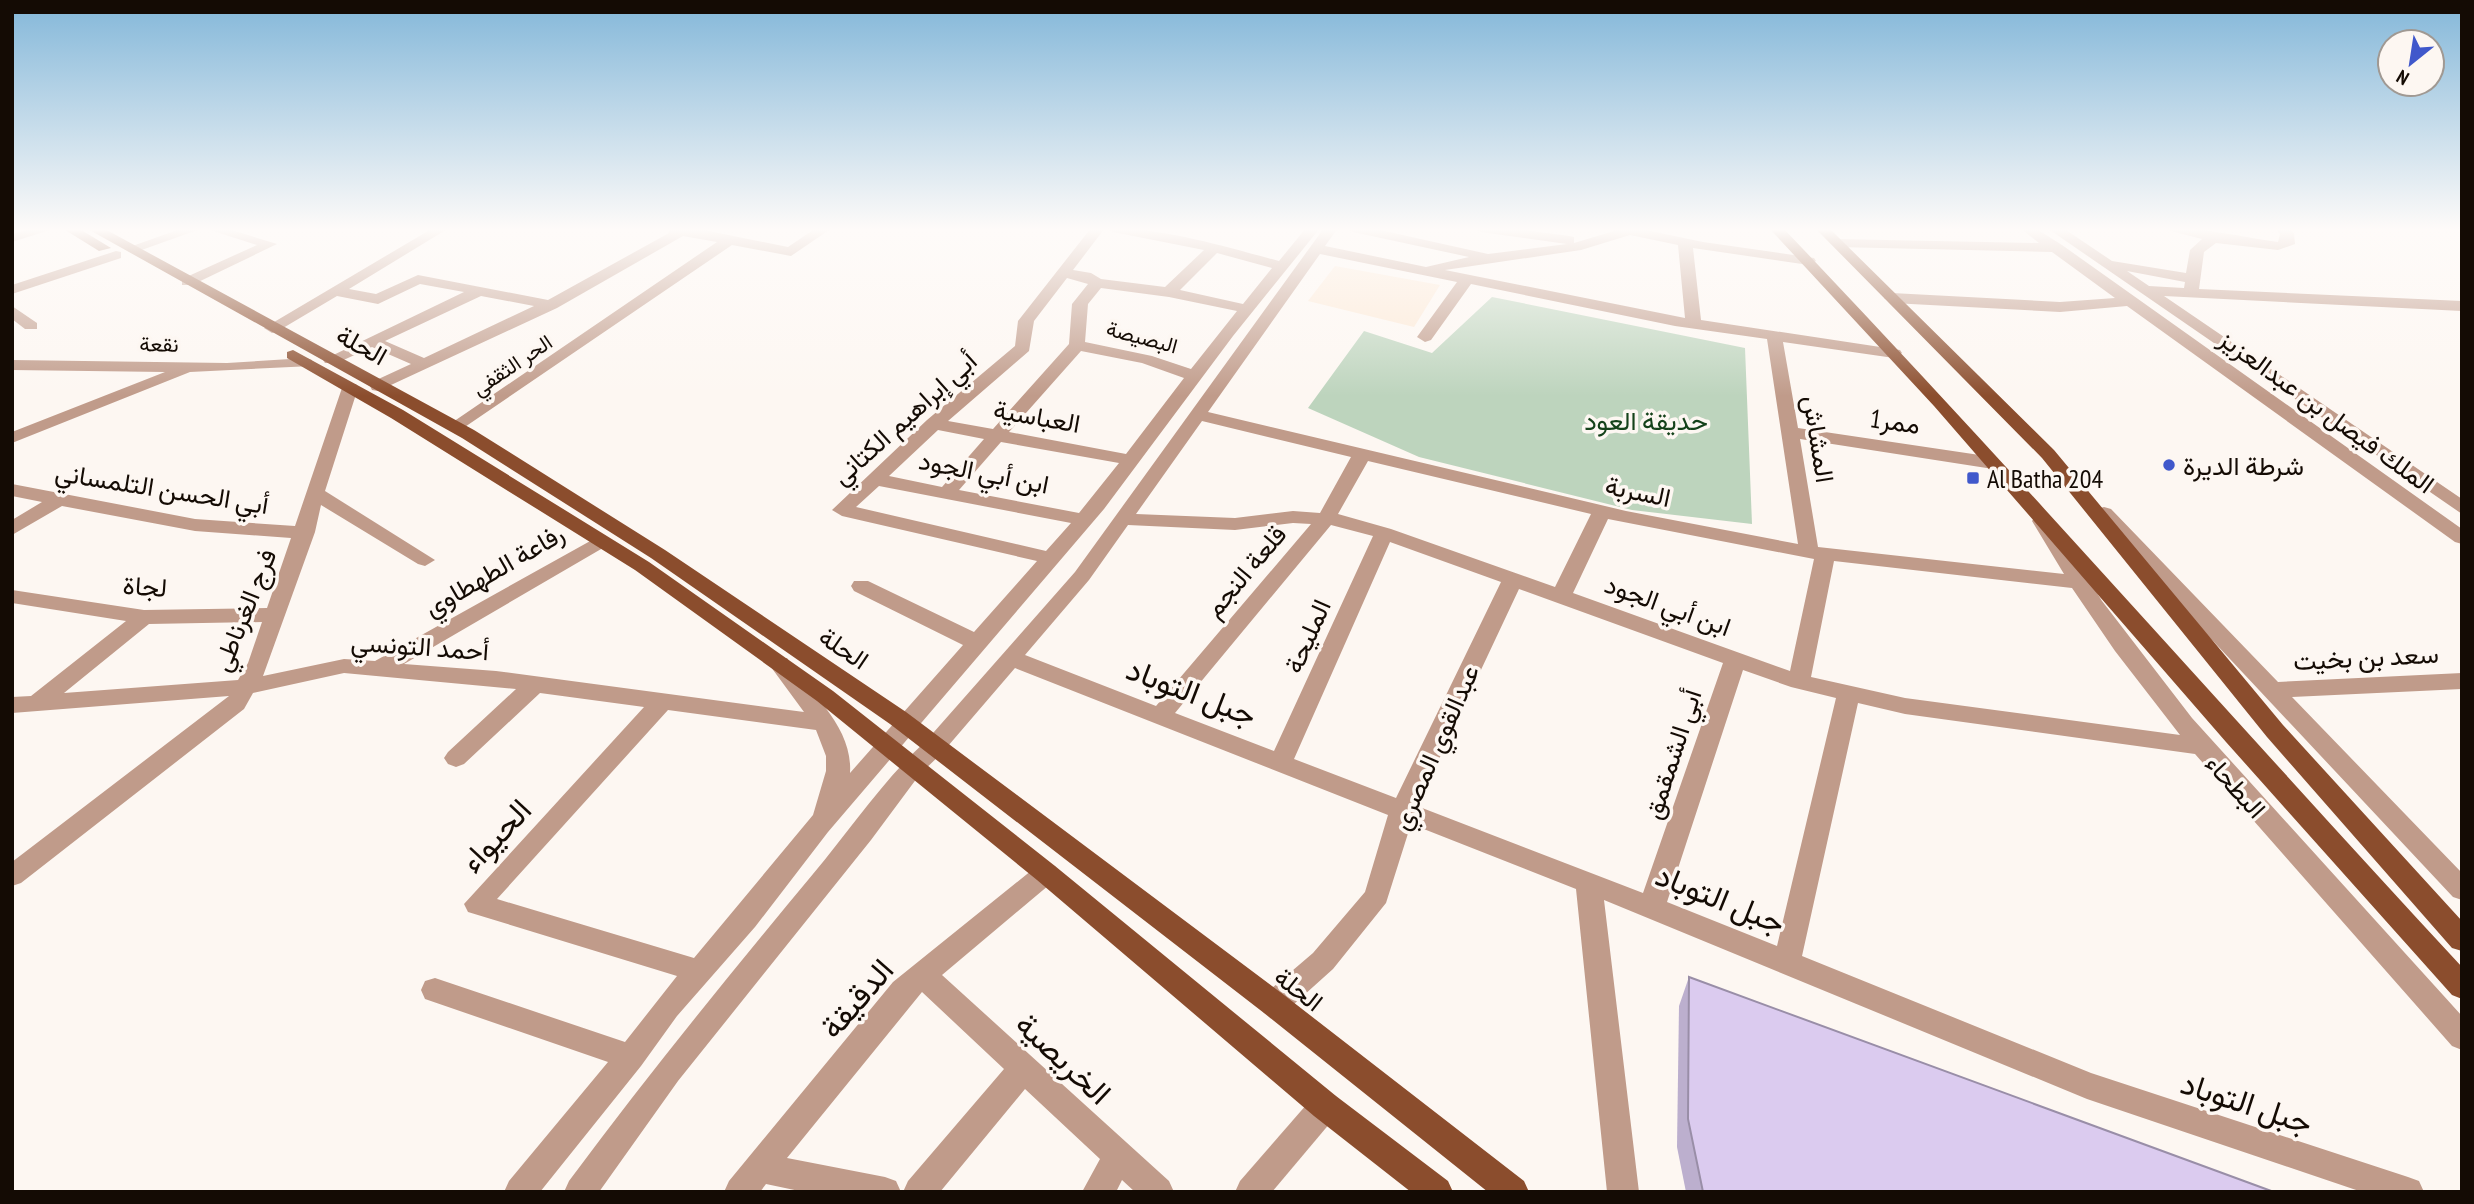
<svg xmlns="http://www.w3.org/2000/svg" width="2474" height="1204" font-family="'PT Sans Narrow',Vazirmatn,sans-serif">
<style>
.built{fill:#fce8d4}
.green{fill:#bdd4bd}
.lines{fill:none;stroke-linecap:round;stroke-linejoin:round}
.minor{fill:#c09b8a;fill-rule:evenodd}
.major{fill:#8b4d2d;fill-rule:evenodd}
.wall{fill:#bcafce}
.building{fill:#dbcbef;stroke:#998ea7;stroke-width:2}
.poi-dot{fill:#4058cb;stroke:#fdf7f2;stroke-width:2.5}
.labels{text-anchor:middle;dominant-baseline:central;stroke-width:7;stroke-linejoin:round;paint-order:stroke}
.far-street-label{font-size:21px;fill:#140b04;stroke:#fdf7f2}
.street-label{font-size:26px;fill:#140b04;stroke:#fdf7f2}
.park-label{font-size:26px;fill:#15421a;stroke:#fdf7f2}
.poi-label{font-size:26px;fill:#140b04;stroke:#fdf7f2;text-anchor:start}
.near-street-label{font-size:32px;fill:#140b04;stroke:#fdf7f2}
</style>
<rect width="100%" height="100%" fill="#fdf7f2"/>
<path class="built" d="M1335 266 1440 285 1414 327 1308 301Z"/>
<path class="green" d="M1492 297 1745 348 1752 524 1632 510 1419 457 1308 408 1364 331 1432 353Z"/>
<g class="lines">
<g class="minor">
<path d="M35 228H56L12 242V234Z"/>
<path d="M183 228H203L136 252 124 249Z"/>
<path d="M204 228H225L277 244 192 285H182V279L257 245Z"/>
<path d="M433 228H449L349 289 376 294 418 275 548 300 669 233V228H694L788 247 816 228H832L791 256 732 245 456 433 447 428 450 424 717 242 683 236 557 308 378 391 372 390 370 386 372 382 411 364 372 347 337 363H325L323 360 464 292 420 284 378 304 337 296 278 331 272 333 264 328ZM481 296 534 306 424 358 385 341Z"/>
<path d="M1091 228H1105L1073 270 1091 273 1101 279 1165 287 1204 250 1113 232 1106 228C1165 228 1222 246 1279 261L1306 228H1320L1233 336 1104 509 828 832 755 927 677 1016 641 1066 540 1192H504L509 1181 608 1062 425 999 421 990 425 981 435 978 625 1042 677 976 468 912 464 904 644 707 540 693 464 764 456 767 448 764 444 758 448 752 516 689 344 673 253 693 244 709 21 883 12 886V862L229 696 12 713V697L31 696 126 621 12 603V590L144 610 267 608 291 538 195 531 62 506 12 535V520L42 502 12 496V484L195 519 295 526 342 388 344 384H356L358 388 325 491 435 560 425 566 418 564 321 505 315 532 263 676 344 659 375 661 601 535 611 541 608 545 404 664 496 671 804 712 768 663 771 658H787C810 694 853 726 850 773L963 645 854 591 851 586 854 581H868L974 632 1037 561 842 516 832 510 927 420 1015 346 1018 321ZM1217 253 1272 268 1243 304 1180 290ZM1067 278 1088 284 1072 304 1069 344 993 429 948 421 1029 351 1034 321ZM1101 288 1169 297 1237 311 1191 369 1152 356 1085 342 1088 304ZM1081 351 1142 363 1184 378 1126 454 1009 432ZM938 430 984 439 942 487 889 476ZM1001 442 1119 463 1079 513 959 490ZM879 486 1071 523 1046 551 856 507ZM262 622 248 663 238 680 64 693 149 624ZM668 710 816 730 826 756V771L813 815 694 958 497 899Z"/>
<path d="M1324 228H1338L1325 246 1426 267 1469 257 1353 232 1346 228H1371L1488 254 1567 244 1481 232 1474 228H1509L1569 236 1574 237V243L1614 231 1611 228H1636L1703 242 1814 258 1816 261 1809 265 1693 248 1701 320 1900 350 1902 353 1894 358 1783 342 1798 428 1993 457 2002 463 1993 469 1800 439 1818 547 2064 574 2032 521 2035 517H2049L2102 601 2192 718 2462 1016V1050L2452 1046 2195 754 1905 714 1858 703 1802 956 2091 1073 2408 1177 2419 1181 2424 1192H2362L2087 1099 1604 900 1639 1192H1607L1576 889 1411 824 1386 903 1333 969 1284 1013 1274 1016 1264 1013 1260 1004 1264 995 1313 953 1365 892 1388 815 1015 668 942 753 920 774 871 840 678 1081 599 1192H564L569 1181C647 1076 729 975 813 874 850 830 883 780 926 741L1075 572ZM1630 235 1678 245 1685 318 1445 270 1581 250ZM1320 254 1457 282 1417 337 1425 342 1431 340 1471 284 1675 326 1767 339 1798 544 1626 511 1208 412ZM1202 421 1351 457 1320 513 1293 511 1235 518 1136 514ZM1368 461 1591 514 1555 587 1391 529 1338 514ZM1608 519 1814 559 1790 671 1573 593ZM1293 523 1311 524 1156 706 1025 655 1089 580 1128 525 1235 530ZM1331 525 1373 536 1274 751 1175 713ZM1390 542 1501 582 1396 798 1294 759ZM1834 561 2072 588 2115 651 2180 735 1905 698 1811 677ZM1519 589 1723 663 1643 893 1417 806ZM1743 670 1791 687 1836 698 1777 946 1667 902Z"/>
<path d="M2020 228H2035L2062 245 2462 529V544L2455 542 2127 306 2060 312 1892 303 1884 298 1892 293 2060 302 2115 298 2052 252 1837 247 1830 243 1837 239 2039 243Z"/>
<path d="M2047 228H2063L2112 261 2186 273 2190 250 2202 239 2171 231 2169 228C2205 228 2242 237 2278 242L2280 234 2275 228H2289L2294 233 2295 244 2278 250 2216 243 2204 252 2199 289 2462 301V311L2164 296 2462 499V514ZM2127 271 2185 282 2184 288 2149 286Z"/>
<path d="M116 251 121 252V258L12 294V285Z"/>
<path d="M12 306 37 323V329H25L12 319Z"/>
<path d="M306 358 312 360V366L190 372 12 443V432L165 372 12 370V360L227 363Z"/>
<path d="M2104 507 2111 509 2278 682 2462 673V689L2292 697 2462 873V900L2453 897 2097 517 2094 513 2097 509Z"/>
<path d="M1046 863 1055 866 1059 873 1055 880 942 975 1169 1181 1174 1192H1135L1122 1180 1116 1192H1082L1100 1159 1025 1089 940 1192H903L908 1181 1004 1069 922 992 787 1158 885 1177 896 1181 901 1192H804L766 1184 760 1192H724L729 1181 893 982 1037 866Z"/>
<path d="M1325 1092 1336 1096 1340 1106 1336 1116 1272 1192H1235L1240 1181 1314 1096Z"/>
</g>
<g class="major">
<path d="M62 228H78L111 248 99 251Z"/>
<path d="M86 228H103L474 430 665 550 906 712 1284 995 1524 1181 1529 1192H1488L1264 1013 890 724 651 558 462 438Z"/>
<path d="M1769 228H1783C2014 470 2235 722 2462 967V999L2452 995 2226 742 1934 406Z"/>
<path d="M1815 228H1829L2054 450 2283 725 2462 921V951L2452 948 2267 737 2042 458Z"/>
<path d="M293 350 403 410 649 562 833 691 1055 866 1336 1096 1448 1181 1453 1192H1411L1314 1116 1037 880 817 701 635 570 391 418 287 358V352Z"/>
</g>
</g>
<path class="wall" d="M1689 977 2274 1192H1686L1677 1147 1679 1006Z"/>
<path class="building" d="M1689 977 2274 1192H1703L1688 1119Z"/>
<linearGradient id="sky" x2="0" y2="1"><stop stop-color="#83b7d9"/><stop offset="0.58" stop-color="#fefbf9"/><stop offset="1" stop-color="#fefbf9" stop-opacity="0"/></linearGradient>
<rect width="2474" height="396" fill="url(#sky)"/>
<g class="poi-dot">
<circle cx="2169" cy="465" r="7"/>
<rect x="1966" y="471" width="14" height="14" rx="3.5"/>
</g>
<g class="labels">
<g class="far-street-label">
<text transform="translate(1142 337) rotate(15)">البصيصة</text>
<text transform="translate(159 344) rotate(1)">نقعة</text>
<text transform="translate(512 365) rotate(-34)">الحر الثقفي</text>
</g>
<g class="street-label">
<text transform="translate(362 345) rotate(29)">الحلة</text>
<text transform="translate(2327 411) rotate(36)">الملك فيصل بن عبدالعزيز</text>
<text transform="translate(1037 416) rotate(10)">العباسية</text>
<text transform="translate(904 418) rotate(-42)">أبي إبراهيم الكتاني</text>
<text transform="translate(1895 421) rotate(8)">ممر1</text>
<text transform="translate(1819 439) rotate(81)">المشاش</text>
<text transform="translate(984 472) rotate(11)">ابن أبي الجود</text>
<text transform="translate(162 488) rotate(9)">أبي الحسن التلمساني</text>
<text transform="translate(1638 491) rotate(12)">السربة</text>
<text transform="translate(494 570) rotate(-30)">رفاعة الطهطاوي</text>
<text transform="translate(1245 571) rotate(-50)">قلعة النجم</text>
<text transform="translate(145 586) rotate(4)">لجاة</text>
<text transform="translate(1668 605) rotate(20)">ابن أبي الجود</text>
<text transform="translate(244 610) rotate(-68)">فرج الغرناطي</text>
<text transform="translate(1307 636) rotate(-66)">المليحة</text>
<text transform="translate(420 646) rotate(4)">أحمد التونسي</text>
<text transform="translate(844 648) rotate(34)">الحلة</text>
<text transform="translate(2366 657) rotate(-3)">سعد بن بخيت</text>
<text transform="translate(1435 747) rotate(-66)">عبدالقوي المصري</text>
<text transform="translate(1672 754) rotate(-72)">أبي الشمقمق</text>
<text transform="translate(2236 786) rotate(48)">البطحاء</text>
<text transform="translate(1299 989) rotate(38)">الحلة</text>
</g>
<g class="park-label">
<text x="1646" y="420">حديقة العود</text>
</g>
<g class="poi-label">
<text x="2183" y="465">شرطة الديرة</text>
<text x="1987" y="478">Al Batha 204</text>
</g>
<g class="near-street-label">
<text transform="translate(1192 691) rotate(21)">جبل التوباد</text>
<text transform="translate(495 835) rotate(-47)">الحيواء</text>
<text transform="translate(1721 898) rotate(22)">جبل التوباد</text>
<text transform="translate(856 998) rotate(-49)">الدقيقة</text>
<text transform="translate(1064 1058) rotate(43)">الخريصية</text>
<text transform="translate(2247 1102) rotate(18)">جبل التوباد</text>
</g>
</g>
<rect width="2474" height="1204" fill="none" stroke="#140b04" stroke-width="28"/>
<g transform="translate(2411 63) rotate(210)"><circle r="33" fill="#fdf7f2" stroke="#a09993" stroke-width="2"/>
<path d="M0-5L12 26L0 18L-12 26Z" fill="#4058cb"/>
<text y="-10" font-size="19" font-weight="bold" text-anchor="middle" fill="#140b04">N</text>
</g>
</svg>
